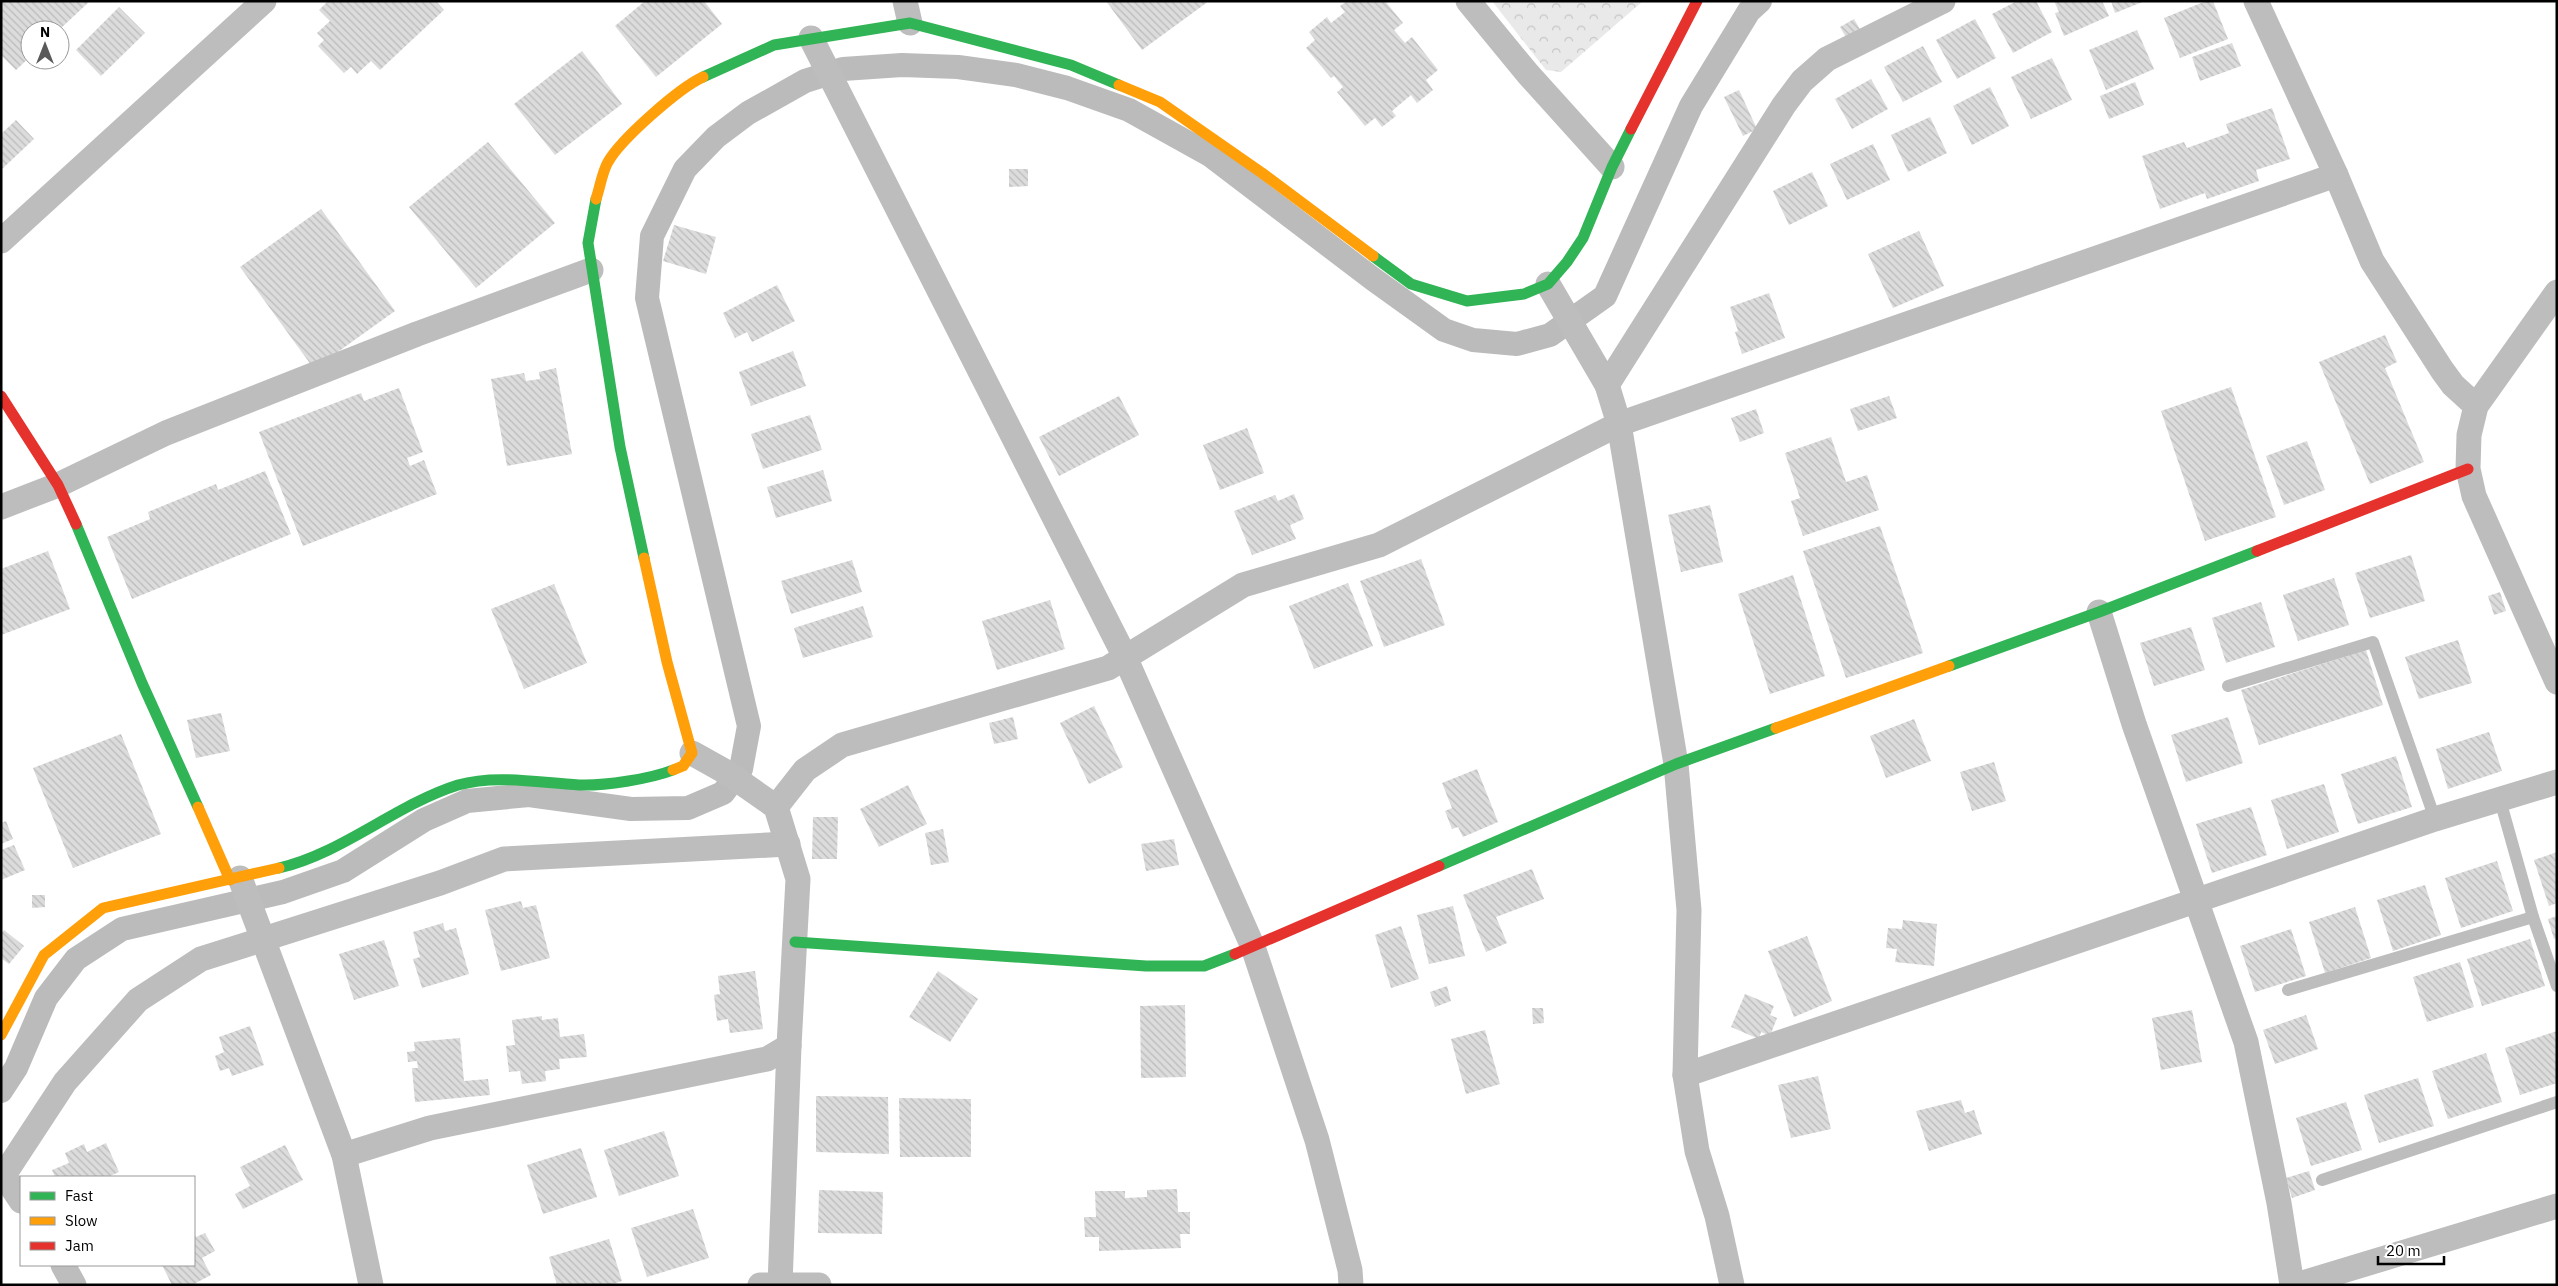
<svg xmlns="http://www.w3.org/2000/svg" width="2558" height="1286" font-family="'IBM Plex Sans',sans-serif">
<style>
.park{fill:url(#park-crowns)}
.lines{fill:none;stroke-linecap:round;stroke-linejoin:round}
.canal{stroke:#bbb;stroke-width:24}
.building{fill:url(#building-back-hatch)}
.lane{stroke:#bdbdbd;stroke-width:12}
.street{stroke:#bdbdbd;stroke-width:25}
.fast{stroke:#30b455;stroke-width:11}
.slow{stroke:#ff9f0a;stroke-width:11}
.jam{stroke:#e5322d;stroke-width:11}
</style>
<defs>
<pattern id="park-crowns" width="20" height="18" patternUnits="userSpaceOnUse" patternTransform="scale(1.25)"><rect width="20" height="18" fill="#e9e9e9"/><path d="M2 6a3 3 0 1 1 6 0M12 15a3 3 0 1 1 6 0" fill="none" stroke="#c6c6c6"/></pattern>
<pattern id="building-back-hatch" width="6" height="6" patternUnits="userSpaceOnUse" patternTransform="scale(1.25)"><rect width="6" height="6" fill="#dcdcdc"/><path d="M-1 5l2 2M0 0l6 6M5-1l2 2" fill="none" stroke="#bbb"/></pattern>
</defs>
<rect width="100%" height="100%" fill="#fff"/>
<path class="park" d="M1492 1H1643L1561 72 1546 70Z"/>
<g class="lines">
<path class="canal" d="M1 1091 16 1068 46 998 76 959 122 929 283 892 343 871 424 820 467 801 529 795 631 809 688 808 723 793 741 769 749 726 647 298 652 236 685 169 716 137 748 113 805 81 843 69 902 65 958 67 1016 75 1067 88 1129 110 1210 155 1373 279 1444 330 1473 340 1517 344 1550 335 1605 296 1691 106 1749 11 1760 1"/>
</g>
<g class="building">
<path d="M1 1H90L59 30H30V57L16 70 1 55Z"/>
<path d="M328 1H436L444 10 380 70 371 61 357 74 351 67 344 73 318 46 324 40 317 33 330 21 319 10Z"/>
<path d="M645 1H704L722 24 656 77 615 26Z"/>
<path d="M1106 1H1209L1142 50Z"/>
<path d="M1347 1H1385L1403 23 1394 30 1405 43 1412 37 1438 70 1426 80 1433 90 1417 103 1411 95 1392 111 1396 116 1382 127 1375 118 1365 126 1337 92 1343 87 1334 76 1331 78 1306 48 1315 40 1309 32 1327 17 1331 23 1345 12 1340 6Z"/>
<path d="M2017 1H2036L2052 32 2013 53 1992 14Z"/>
<path d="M2054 1H2102L2109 16 2064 36 2055 13 2059 12Z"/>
<path d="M2111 1H2145L2115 13Z"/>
<path d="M2206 1H2213L2228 39 2180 58 2164 18Z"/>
<path d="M119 7 145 33 101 76 76 50Z"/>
<path d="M1854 19 1861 31 1847 39 1840 27Z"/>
<path d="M1975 19 1996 58 1957 79 1936 40Z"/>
<path d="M2137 30 2154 69 2106 90 2089 50Z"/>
<path d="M2232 43 2241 66 2200 81 2192 57Z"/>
<path d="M1923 46 1942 82 1903 102 1884 67Z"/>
<path d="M582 51 622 104 555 155 514 104Z"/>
<path d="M2052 58 2072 100 2031 119 2011 77Z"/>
<path d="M1871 79 1888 109 1852 129 1835 99Z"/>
<path d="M2135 82 2144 105 2109 119 2100 96Z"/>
<path d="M1990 87 2009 126 1972 145 1953 106Z"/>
<path d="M1739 90 1757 129 1743 136 1724 97Z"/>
<path d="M2272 108 2290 159 2256 170 2259 181 2207 199 2205 193 2160 209 2142 156 2184 142 2187 148 2229 133 2226 124Z"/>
<path d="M1930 117 1947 153 1908 172 1891 135Z"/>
<path d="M16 120 34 139 1 170V134Z"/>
<path d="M488 142 555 223 476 288 409 207Z"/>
<path d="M1873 144 1890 180 1847 200 1830 164Z"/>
<path d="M1009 169H1028V186L1009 187Z"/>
<path d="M1812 172 1828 206 1789 225 1773 191Z"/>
<path d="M321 209 395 311 314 369 240 267Z"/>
<path d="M674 225 716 237 706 274 663 261Z"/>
<path d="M1919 231 1944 286 1893 308 1868 254Z"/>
<path d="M777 285 795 321 752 342 747 332 735 338 723 313Z"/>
<path d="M1769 293 1785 338 1742 354 1735 332 1738 331 1730 307Z"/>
<path d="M2385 335 2397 362 2385 368 2424 462 2370 484 2319 362Z"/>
<path d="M793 351 806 386 751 406 739 372Z"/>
<path d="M556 368 572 454 507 466 491 379 524 373 526 381 540 379 539 372Z"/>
<path d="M2231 387 2276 517 2205 541 2161 411Z"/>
<path d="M399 388 423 452 407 458 410 466 424 460 437 494 303 546 259 432 361 393 364 401Z"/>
<path d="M1119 396 1139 435 1059 476 1039 437Z"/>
<path d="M1889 396 1897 418 1858 431 1850 409Z"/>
<path d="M1756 409 1764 433 1740 442 1731 418Z"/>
<path d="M810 415 822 450 763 469 751 434Z"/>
<path d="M1247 428 1264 473 1220 490 1203 445Z"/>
<path d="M1831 437 1846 482 1867 475 1879 510 1803 536 1791 501 1800 498 1785 453Z"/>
<path d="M2307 441 2325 490 2284 505 2266 456Z"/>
<path d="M823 470 832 501 776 518 767 487Z"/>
<path d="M265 471 291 534 132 599 107 537 150 519 148 512 216 484 218 490Z"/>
<path d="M1294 494 1304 519 1290 525 1296 539 1252 555 1234 511 1275 495 1278 501Z"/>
<path d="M1710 505 1723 562 1681 572 1668 515Z"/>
<path d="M1880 526 1923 653 1846 678 1803 551Z"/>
<path d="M48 551 70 609 1 635V569Z"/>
<path d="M2411 555 2425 601 2370 618 2355 573Z"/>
<path d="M1421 559 1445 625 1384 647 1360 581Z"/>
<path d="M852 560 862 592 791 614 781 581Z"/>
<path d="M1793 575 1825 676 1770 694 1738 594Z"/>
<path d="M2334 578 2349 625 2298 641 2283 595Z"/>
<path d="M1348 583 1373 646 1314 669 1289 606Z"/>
<path d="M554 584 587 663 524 689 491 609Z"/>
<path d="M2500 592 2506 611 2494 615 2488 596Z"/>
<path d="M1050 600 1065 649 997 670 982 621Z"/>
<path d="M2261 602 2275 647 2226 663 2212 618Z"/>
<path d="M863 606 873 637 803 658 794 628Z"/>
<path d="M2191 627 2205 670 2154 686 2140 643Z"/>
<path d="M2458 640 2472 683 2419 699 2405 657Z"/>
<path d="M2366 650 2383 705 2259 745 2241 690Z"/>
<path d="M1094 706 1123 767 1089 784 1060 723Z"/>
<path d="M221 713 230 751 196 758 187 720Z"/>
<path d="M1013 717 1018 739 994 744 989 723Z"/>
<path d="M2228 717 2243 763 2186 782 2171 735Z"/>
<path d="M1914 719 1931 761 1886 778 1870 736Z"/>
<path d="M2489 732 2502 771 2448 789 2436 749Z"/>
<path d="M121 734 161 834 73 868 33 768Z"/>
<path d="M2396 756 2412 807 2358 824 2341 774Z"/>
<path d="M1994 762 2006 801 1972 811 1960 772Z"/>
<path d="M1477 769 1498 822 1463 837 1458 827 1452 829 1445 811 1452 808 1442 783Z"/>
<path d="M2324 784 2339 832 2287 849 2271 800Z"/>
<path d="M908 785 927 824 879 847 860 809Z"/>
<path d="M2251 807 2267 855 2212 873 2196 824Z"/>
<path d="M813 817H838L837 859H812Z"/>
<path d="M6 821 13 839 1 844V823Z"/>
<path d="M943 829 949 862 931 865 925 833Z"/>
<path d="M1174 839 1179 865 1146 871 1141 844Z"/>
<path d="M14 845 25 870 1 880V850Z"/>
<path d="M2557 852V903L2549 906 2534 860Z"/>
<path d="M2497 861 2513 911 2461 928 2445 878Z"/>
<path d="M1532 869 1544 899 1496 917 1507 943 1486 952 1463 895Z"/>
<path d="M2425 885 2441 935 2393 951 2377 900Z"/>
<path d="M32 895H45V907L32 908Z"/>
<path d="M521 901 523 908 536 905 550 958 501 971 485 910Z"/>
<path d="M1453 906 1465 956 1429 964 1417 915Z"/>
<path d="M2355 907 2371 958 2325 973 2309 922Z"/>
<path d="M2557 916V938L2554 939 2548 919Z"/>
<path d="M1903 920 1937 924 1934 966 1895 962 1897 949 1886 948 1888 928 1902 929Z"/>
<path d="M443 923 445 931 456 928 469 974 422 988 413 959 420 957 413 932Z"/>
<path d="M1401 926 1419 979 1391 988 1375 935Z"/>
<path d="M2291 929 2306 976 2255 992 2240 946Z"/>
<path d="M4 930 24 946 9 964 1 958V934Z"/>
<path d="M1807 936 1832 1001 1794 1017 1768 951Z"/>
<path d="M2530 939 2545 986 2482 1006 2467 959Z"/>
<path d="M384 940 399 986 354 1000 339 954Z"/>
<path d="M2460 962 2474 1007 2427 1022 2413 977Z"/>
<path d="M755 971 763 1029 730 1033 728 1019 717 1021 714 995 720 994 718 976Z"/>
<path d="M938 971 978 999 950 1042 909 1017Z"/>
<path d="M1447 986 1451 1001 1435 1007 1430 992Z"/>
<path d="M1745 994 1774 1006 1770 1015 1777 1018 1770 1036 1761 1032 1759 1039 1731 1027Z"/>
<path d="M1185 1005 1186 1077 1141 1078 1140 1006Z"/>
<path d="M1532 1008H1543L1544 1023 1533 1024Z"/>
<path d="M2192 1010 2202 1062 2161 1070 2152 1018Z"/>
<path d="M2306 1015 2318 1049 2275 1064 2263 1030Z"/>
<path d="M542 1016V1020L558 1018 560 1037 584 1034 587 1057 559 1059 560 1069 545 1071 546 1081 522 1084 520 1071 509 1072 506 1046 515 1045 512 1020Z"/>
<path d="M250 1026 264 1065 232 1076 229 1068 220 1071 215 1056 224 1052 219 1037Z"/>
<path d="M1485 1030 1500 1084 1466 1094 1451 1039Z"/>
<path d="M2557 1031V1083L2520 1095 2505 1048Z"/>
<path d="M460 1038 464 1081 488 1079 490 1095 415 1102 412 1068H418L417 1061 408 1062 407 1052 415 1051 414 1042Z"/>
<path d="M2486 1053 2502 1102 2448 1119 2432 1071Z"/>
<path d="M1818 1076 1831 1129 1791 1138 1778 1085Z"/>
<path d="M2418 1078 2434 1126 2379 1143 2364 1095Z"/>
<path d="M816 1096 888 1097 889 1154 816 1152Z"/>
<path d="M899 1098 971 1099V1157H900Z"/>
<path d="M1961 1100 1965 1113 1974 1110 1982 1134 1929 1151 1916 1111Z"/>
<path d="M2346 1102 2362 1150 2311 1166 2296 1118Z"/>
<path d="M664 1131 679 1176 619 1196 604 1150Z"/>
<path d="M106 1143 119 1172 110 1176 111 1177H55L52 1170 69 1163 65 1153 84 1144 87 1152Z"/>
<path d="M285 1145 303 1180 243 1209 235 1194 250 1186 240 1167Z"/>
<path d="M581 1148 597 1197 543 1214 527 1165Z"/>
<path d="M2309 1171 2315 1190 2292 1198 2286 1178Z"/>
<path d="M1177 1189 1178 1212H1190V1234H1180L1181 1248 1099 1251V1237H1085L1084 1217H1096L1095 1191H1125V1198L1147 1197V1190Z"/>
<path d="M819 1190 883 1192 882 1234 818 1233Z"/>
<path d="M693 1209 709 1258 647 1277 631 1228Z"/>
<path d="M194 1233 196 1237 205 1233 215 1251 202 1258 211 1275 192 1285H172L162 1265H194Z"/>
<path d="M609 1239 622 1281 610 1285H557L549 1257Z"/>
</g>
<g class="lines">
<g class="lane">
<path d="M2228 686 2373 642 2435 819"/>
<path d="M2500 800 2533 917 2557 986"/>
<path d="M2288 990 2533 917"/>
<path d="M2322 1180 2557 1102"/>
</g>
<g class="street">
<path d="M905 1 910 23"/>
<path d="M1468 1 1528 74 1612 167"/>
<path d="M2256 1 2336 175 2372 261 2442 370 2453 385 2476 406"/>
<path d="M811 38 1125 657 1253 947 1317 1140 1350 1270 1351 1285"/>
<path d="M1 241 264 1"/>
<path d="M1548 284 1607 385 1619 424 1676 764 1689 910 1685 1075 1697 1151 1717 1216 1732 1285"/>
<path d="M2557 292 2476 406 2469 435 2468 469 2474 496 2557 682"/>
<path d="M1607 385 1784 105 1802 81 1827 59 1943 1"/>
<path d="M1 507 58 485 166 433 417 334 591 270"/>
<path d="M2099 612 2134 724 2246 1042 2279 1203 2292 1285"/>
<path d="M776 807 805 770 842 745 1108 668 1243 585 1379 545 1619 424 2336 175"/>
<path d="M240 878 344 1155 371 1285"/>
<path d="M1685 1075 2435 819 2557 782"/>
<path d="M344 1155 430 1128 767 1059 789 1046 798 879 776 807 726 772 692 753"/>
<path d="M21 1201 4 1175 65 1082 138 1000 201 959 440 883 504 859 788 844"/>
<path d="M63 1265 74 1285"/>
<path d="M760 1285H819"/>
<path d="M780 1285 789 1046"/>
<path d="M2296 1285 2557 1206"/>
</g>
<g class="fast">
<path d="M703 77 774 45 910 23 1071 65 1119 85"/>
<path d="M596 199 588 243 620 447 644 558"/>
<path d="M1373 256 1411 284 1467 301 1524 294 1548 284 1567 262 1583 238 1612 167 1631 129"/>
<path d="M76 524 142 683 198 807"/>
<path d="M1949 666 2099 612 2257 551"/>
<path d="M1439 866 1676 764 1776 728"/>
<path d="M279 868C343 853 395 805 458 785 496 774 540 783 579 785 604 786 650 779 673 770"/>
<path d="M795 942 1146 966H1204L1235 954"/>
</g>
<g class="slow">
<path d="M1119 85 1160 102 1262 173 1373 256"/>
<path d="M596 199C600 188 602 172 608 162 621 139 679 88 703 77"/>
<path d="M644 558 667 662 692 753 683 766 673 770"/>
<path d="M1776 728 1949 666"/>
<path d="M198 807 230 880"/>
<path d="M1 1035 44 955 103 908 279 868"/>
</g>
<g class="jam">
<path d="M1631 129 1697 1"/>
<path d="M1 396 58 485 76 524"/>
<path d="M2257 551 2468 469"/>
<path d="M1235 954 1439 866"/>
</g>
</g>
<rect width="2558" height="1286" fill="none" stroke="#000000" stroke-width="5"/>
<rect x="20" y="1176" width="175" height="90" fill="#ffffff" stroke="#999999"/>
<rect x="30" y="1192" width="25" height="8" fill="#30b455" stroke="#999999"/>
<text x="65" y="1201" font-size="15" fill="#000000">Fast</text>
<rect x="30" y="1217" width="25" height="8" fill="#ff9f0a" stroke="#999999"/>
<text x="65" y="1226" font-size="15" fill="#000000">Slow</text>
<rect x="30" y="1242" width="25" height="8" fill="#e5322d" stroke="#999999"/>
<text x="65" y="1251" font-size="15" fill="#000000">Jam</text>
<g transform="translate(45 45)"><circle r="24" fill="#ffffff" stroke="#999999"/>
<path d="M0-4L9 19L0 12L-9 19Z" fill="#595959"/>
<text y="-8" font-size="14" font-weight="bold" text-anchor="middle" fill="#000000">N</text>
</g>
<path d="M2378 1256v8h66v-8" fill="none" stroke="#000000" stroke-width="2.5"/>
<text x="2386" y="1256" font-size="15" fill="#000000" stroke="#ffffff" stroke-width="4" paint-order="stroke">20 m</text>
</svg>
